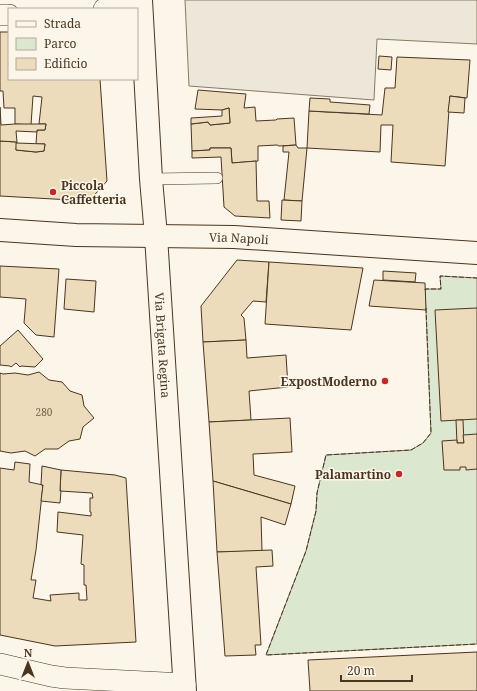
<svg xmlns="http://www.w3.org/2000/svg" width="477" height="691" font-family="'Noto Serif',serif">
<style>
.green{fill:#dce7d0;stroke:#887966}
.parking{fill:#ede7d9;stroke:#887966}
.building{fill:#ecdcbc;stroke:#4a3520}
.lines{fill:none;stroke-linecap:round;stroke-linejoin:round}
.lane-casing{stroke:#4a3520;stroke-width:12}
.street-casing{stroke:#4a3520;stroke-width:22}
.secondary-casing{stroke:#4a3520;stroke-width:24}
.lane{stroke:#fbf6e9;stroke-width:11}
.street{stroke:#fbf6e9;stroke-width:21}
.secondary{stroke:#fbf6e9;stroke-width:22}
.fence{stroke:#4a3520;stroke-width:1;stroke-dasharray:5 2;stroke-linecap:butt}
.poi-dot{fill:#c62828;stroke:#fbf6e9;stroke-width:1.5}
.labels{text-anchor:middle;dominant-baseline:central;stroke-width:3;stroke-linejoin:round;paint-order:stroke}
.number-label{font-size:10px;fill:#725f47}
.poi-label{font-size:12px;font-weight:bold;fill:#4a3520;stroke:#fbf6e9;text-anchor:end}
.street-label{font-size:12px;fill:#4a3520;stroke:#fbf6e9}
</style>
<rect width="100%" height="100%" fill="#fbf6e9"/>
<path class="green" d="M440 276 477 278V644L266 655 306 551 316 511 317 493 326 455 411 450 423 443 431 433 425 289H441Z"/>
<path class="parking" d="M185 0H477V44L377 39 374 100 189 86Z"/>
<g class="building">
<path d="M0 32H9V79H100L107 181 89 201 0 196V141L17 142 16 150 36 152 44 151 45 144H36L37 130H45L46 124H39L42 97 33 96 31 125 15 124V108H4L3 91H0Z"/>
<path d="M379 56 392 57 391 70 378 69Z"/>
<path d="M397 57 470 60 467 98 450 96 445 166 391 162 393 125H381L380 152 307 148 309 111 382 115 385 88H395Z"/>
<path d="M198 90 246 94 244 108 255 107 256 121 276 120 277 119 294 118 296 145 279 146 277 145 258 146V161L232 163 231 148H210V150L192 151 191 124 208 122 210 125 230 123 229 108 222 110 195 109Z"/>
<path d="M450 96 465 98 464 113 448 112Z"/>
<path d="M310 98 330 99V102L370 105 369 114 309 111Z"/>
<path d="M0 107 1 125 15 124H46L45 130H37V132L16 131 17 142 0 141Z"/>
<path d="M229 108 230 123 210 125 208 122 191 124V118L222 116V110Z"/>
<path d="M16 143 45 144 44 151 36 152 16 150Z"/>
<path d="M296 145 298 148H307L302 201 284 200 289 152H283V146Z"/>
<path d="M210 148H231L232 163 256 161 257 201H269L270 218 235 216 224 207 221 157 192 158V151L210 150Z"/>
<path d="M282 200 302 201 301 221 281 220Z"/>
<path d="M237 260 269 262 266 302 253 301 241 315 244 318 246 340 203 342 201 306Z"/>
<path d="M269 262 363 268 351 330 265 324Z"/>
<path d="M0 266 59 269 54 337 36 335 24 323 26 299 0 297Z"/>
<path d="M383 271 416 273 415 282 383 280Z"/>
<path d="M66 279 96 281 94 312 64 309Z"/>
<path d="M374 280 425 283 426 310 369 306Z"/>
<path d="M477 308V419L441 421 435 310Z"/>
<path d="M18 330 43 359 35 367 21 366 20 367 16 363 11 367 10 366 0 365V346Z"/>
<path d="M246 340 247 358 286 355 288 387 249 391 251 420 209 422 203 342Z"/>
<path d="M39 372 49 380 62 382 70 391 82 395 84 406 94 418 83 427 80 439 69 441 58 449H45L35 456 25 451 11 453 0 451V373L3 374 15 373 28 375Z"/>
<path d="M290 418 292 452 253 454 254 475 295 486 291 504 213 481 209 422Z"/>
<path d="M456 420H463L464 443H457Z"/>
<path d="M477 434V469L466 470V467H460V470H444L442 441 457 440V443H464L463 435Z"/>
<path d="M15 462 30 464 29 482 43 485 36 550 31 580H36L33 598 51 601 50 595 79 593V600H87L86 585H84V565L81 564 83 535 57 532 58 512 91 516V512H90V498H93L92 493 60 491 61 470 115 475 126 478 136 642 55 646 0 635V468L14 470Z"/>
<path d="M42 466 61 470 60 491H61L60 503 41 501 43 485H41Z"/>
<path d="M213 481 291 504 285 525 261 517 262 551 217 552Z"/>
<path d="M272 550 273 566 256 567 261 645H255L256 655 225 656 217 552Z"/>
<path d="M477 652V691H310L308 660Z"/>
</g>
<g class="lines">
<defs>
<path id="lane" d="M151 179 217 178"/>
<g id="street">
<path d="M104 9 141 7"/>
<path d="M0 15H9"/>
<path d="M0 664 51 676 65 678 185 684"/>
</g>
<g id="secondary">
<path id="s1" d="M141 0 151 179 156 236 185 691"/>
<path id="s2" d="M0 230 76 235 234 237 477 253"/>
</g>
</defs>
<use href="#lane" class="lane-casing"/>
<use href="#street" class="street-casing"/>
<use href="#secondary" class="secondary-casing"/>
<use href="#lane" class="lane"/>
<use href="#street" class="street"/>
<use href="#secondary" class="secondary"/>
<g class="fence">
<path d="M425 290V289H441L440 276 477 278"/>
<path d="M426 308 431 433 423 443 411 450 326 455 317 493 316 511 306 551 266 655 477 644"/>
</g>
</g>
<g class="poi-dot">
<circle cx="53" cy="192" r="4"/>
<circle cx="385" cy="381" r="4"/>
<circle cx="399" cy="474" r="4"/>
</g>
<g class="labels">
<g class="number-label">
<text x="44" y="412">280</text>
</g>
<g class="poi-label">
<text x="61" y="185" text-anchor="start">Piccola<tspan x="61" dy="14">Caffetteria</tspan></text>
<text x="377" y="381">ExpostModerno</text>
<text x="391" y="474">Palamartino</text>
</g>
<g class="street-label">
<text stroke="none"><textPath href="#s2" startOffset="239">Via Napoli</textPath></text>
<text stroke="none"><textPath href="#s1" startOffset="346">Via Brigata Regina</textPath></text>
</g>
</g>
<rect x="8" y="8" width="130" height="72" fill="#fbf6e9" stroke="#b4a999"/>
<rect x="16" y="21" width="20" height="6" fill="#fbf6e9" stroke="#b4a999"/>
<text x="44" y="28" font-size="12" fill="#4a3520">Strada</text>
<rect x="16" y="38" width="20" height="12" fill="#dce7d0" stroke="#b4a999"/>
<text x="44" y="48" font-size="12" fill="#4a3520">Parco</text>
<rect x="16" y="58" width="20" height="12" fill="#ecdcbc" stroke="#b4a999"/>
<text x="44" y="68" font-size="12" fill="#4a3520">Edificio</text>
<g transform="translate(28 663)" stroke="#fbf6e9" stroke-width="3" paint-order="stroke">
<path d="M0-3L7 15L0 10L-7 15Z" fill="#4a3520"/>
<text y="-6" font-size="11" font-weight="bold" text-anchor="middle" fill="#4a3520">N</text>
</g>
<path d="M341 675v6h71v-6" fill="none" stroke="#4a3520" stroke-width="2"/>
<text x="347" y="675" font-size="12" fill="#4a3520" stroke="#fbf6e9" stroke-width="3" paint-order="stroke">20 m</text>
</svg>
